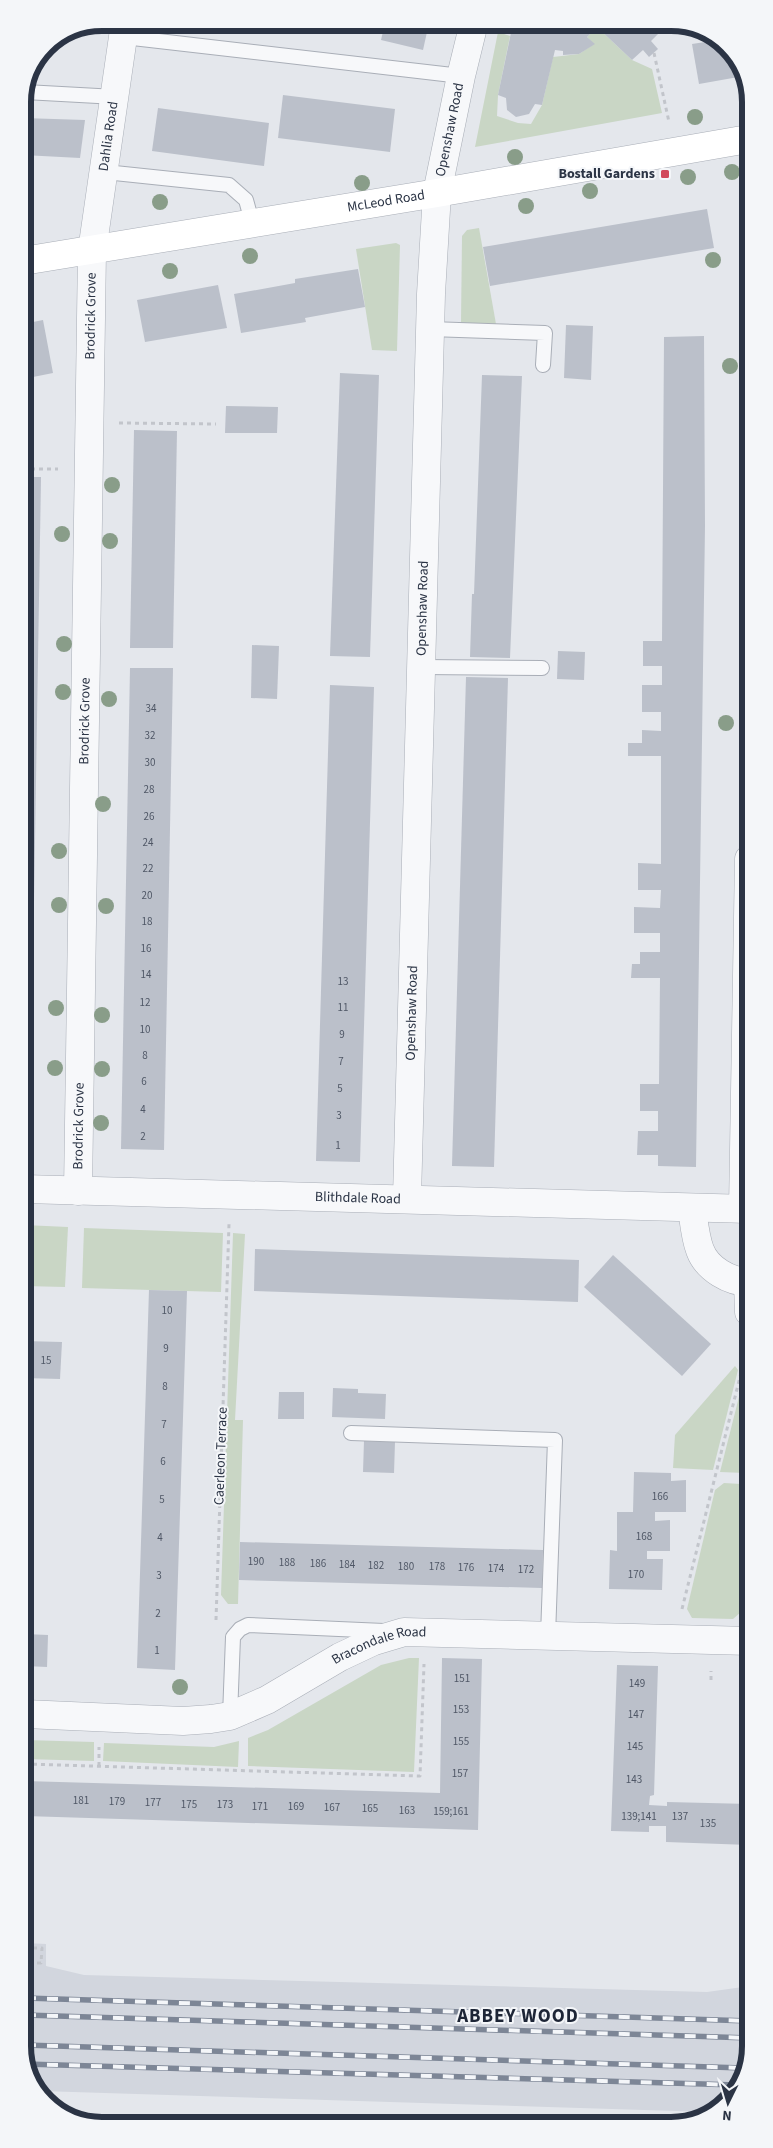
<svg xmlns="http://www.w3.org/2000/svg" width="773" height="2148" font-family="'Source Sans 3',sans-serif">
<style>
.built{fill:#d2d6de}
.green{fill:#c9d6c5}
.building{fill:#bbc0ca}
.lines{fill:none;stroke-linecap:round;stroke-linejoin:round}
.service-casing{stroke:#a9aeb7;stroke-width:16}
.minor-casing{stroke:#a9aeb7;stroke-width:29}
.secondary-casing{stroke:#a9aeb7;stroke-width:29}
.path{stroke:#c2c5cb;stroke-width:3;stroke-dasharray:4 4;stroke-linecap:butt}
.service{stroke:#f7f8fa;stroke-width:14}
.minor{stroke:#f7f8fa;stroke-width:28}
.secondary{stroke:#fff;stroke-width:28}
.rail-casing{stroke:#7d8696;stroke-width:5.5}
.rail{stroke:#f4f6f9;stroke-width:4;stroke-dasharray:11;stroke-linecap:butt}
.tree{fill:#899d89}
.poi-dot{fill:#d1495b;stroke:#f4f6f9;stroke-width:2}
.labels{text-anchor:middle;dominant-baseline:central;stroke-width:4;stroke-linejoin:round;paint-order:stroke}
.number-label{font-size:11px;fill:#4f5766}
.street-label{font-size:14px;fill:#2b3445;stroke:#f4f6f9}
.poi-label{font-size:14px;font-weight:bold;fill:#2b3445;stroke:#f4f6f9;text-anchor:end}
.district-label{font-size:19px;font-weight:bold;letter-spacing:1px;fill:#1d2536;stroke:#f4f6f9}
.rim{fill:none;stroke:#2b3445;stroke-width:6}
</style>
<rect width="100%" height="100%" fill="#e4e7ec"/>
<path class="built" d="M25 1943 46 1944V1966L84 1975 707 1992 750 1986V2046L734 2095 708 2112 41 2091 25 2067Z"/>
<g class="green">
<path d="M597 27 632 60 652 69 662 113 475 147 498 32 510 36 498 95 497 116 518 123 531 124 542 105 553 57 579 54 594 44 587 37Z"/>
<path d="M479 228 496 324 461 323 462 236 467 230Z"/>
<path d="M396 243 400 245 397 351 372 350 356 249Z"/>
<path d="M24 1225 68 1227 65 1287 24 1286Z"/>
<path d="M84 1228 223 1233 221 1292 82 1288Z"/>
<path d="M233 1233 245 1234 235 1420H243L238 1604H228L221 1595Z"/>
<path d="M735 1366 738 1370 713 1470 673 1468 675 1435Z"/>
<path d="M743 1381H748L745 1473 720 1472Z"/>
<path d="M724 1483 741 1484 745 1488 741 1612 733 1619 692 1618 687 1609 715 1490Z"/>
<path d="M409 1658H419L414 1772 248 1766V1738L268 1730 381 1665Z"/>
<path d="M25 1740 94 1742V1761L25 1759Z"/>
<path d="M239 1741 238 1767 103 1761 104 1743 214 1747Z"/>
</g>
<g class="building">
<path d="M385 23H429L423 50 381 40Z"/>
<path d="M513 23H652L661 31 651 41 658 49 649 57 643 50 632 60 597 27 587 37 595 44 579 54 563 55V51L555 50 542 105 535 104 529 114 516 117 507 110 506 98 498 95Z"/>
<path d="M718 40 723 42 744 76 699 84 692 44Z"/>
<path d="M283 95 395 109 390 152 278 138Z"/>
<path d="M158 108 269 123 264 166 152 151Z"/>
<path d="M23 118 85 120 80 158 23 155Z"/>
<path d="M707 209 714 248 490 286 483 247Z"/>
<path d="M358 269 365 307 305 318 306 322 241 333 234 294 295 283V279Z"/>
<path d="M218 285 227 328 145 342 137 300Z"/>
<path d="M32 315 33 322 43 320 53 373 23 379V317Z"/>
<path d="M566 325 593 326 591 380 564 378Z"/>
<path d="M704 336 705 526 696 1167 658 1166V1155H637L638 1131H658V1111H640V1084H659L660 978H631L632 964H640V952H660V933H634V907L660 908 661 890H638V863L661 864V756H628V743H642V730L661 731V712H642V685H662V666H643V641H662L664 337Z"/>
<path d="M340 373 379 375 370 657 330 656Z"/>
<path d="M482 375 522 376 510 658 470 657 472 594H474Z"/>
<path d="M226 406 278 407 277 433H225Z"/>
<path d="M134 430 177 431 173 648H130Z"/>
<path d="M23 477H41L30 1146H24Z"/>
<path d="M252 645 279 646 277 699 251 698Z"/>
<path d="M558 651 585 652 584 680 557 679Z"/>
<path d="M130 668H173L164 1150 121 1149Z"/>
<path d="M466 677 508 678 494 1167 452 1166Z"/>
<path d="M330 685 374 687 360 1162 316 1161Z"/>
<path d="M255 1249 579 1260 578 1302 254 1291Z"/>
<path d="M613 1255 711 1344 682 1376 584 1287Z"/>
<path d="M149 1290 187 1291 175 1670 137 1668Z"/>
<path d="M24 1341 62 1342 60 1379 24 1378Z"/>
<path d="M333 1388 358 1389V1393L386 1394 385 1419 332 1417Z"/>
<path d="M279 1392H304V1419H278Z"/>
<path d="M364 1441 395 1442 394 1473 363 1472Z"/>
<path d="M634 1472 671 1473V1481L686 1480V1512H655V1521L670 1520V1551H647V1559H663L662 1590 609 1589 610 1550 617 1551V1512H633Z"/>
<path d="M240 1542 543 1550 542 1588 239 1580Z"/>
<path d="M25 1634 48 1635 47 1667 25 1666Z"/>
<path d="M442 1658 482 1659 478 1830 25 1816V1781L440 1793Z"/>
<path d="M617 1665 658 1666 654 1795 650 1796 649 1805 667 1806V1802L750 1804 749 1845 666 1842V1826H649V1832L611 1831Z"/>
</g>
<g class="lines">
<defs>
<g id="service">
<path d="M124 37 461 76"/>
<path d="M25 92 116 97"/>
<path d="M105 172 229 185 246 200 252 222"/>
<path d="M430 329 545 333 543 365"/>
<path d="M421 667 542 668"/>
<path d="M351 1433 555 1440 548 1636"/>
<path d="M230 1716 233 1637 240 1629 248 1625 384 1631"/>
</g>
<g id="minor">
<path id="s1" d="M24 1189 749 1209"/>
<path id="s2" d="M78 1191 92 251 125 23"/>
<path id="s3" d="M407 1198 431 294 437 193 461 76 474 23"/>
<path d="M692 1208C694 1222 695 1237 700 1250 707 1269 730 1282 749 1282"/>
<path d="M743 1209 749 859"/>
<path d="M748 1282 749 1312"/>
<path id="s4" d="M25 1714 183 1721 211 1719 230 1716 267 1700 340 1657 374 1641 404 1632 750 1641"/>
</g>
<g id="secondary">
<path id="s5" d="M23 261 437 193 748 139"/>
</g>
</defs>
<use href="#service" class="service-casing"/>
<use href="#minor" class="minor-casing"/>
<use href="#secondary" class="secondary-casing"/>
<g class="path">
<path d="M654 53 669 122"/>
<path d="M119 423 216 424"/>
<path d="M23 469H58"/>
<path d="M749 1344 745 1357 750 1367"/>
<path d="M682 1609 745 1357"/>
<path d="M746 1611 750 1445"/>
<path d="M216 1620 229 1224"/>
<path d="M711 1680V1671"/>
<path d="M25 1764 420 1776 424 1664"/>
<path d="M99 1766V1747"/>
<path d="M25 1948H42L41 1963H25"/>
</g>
<use href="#service" class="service"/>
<use href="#minor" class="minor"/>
<use href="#secondary" class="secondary"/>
<defs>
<g id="rail">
<path d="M25 1998 750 2021"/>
<path d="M25 2015 750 2038"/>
<path d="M25 2045 743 2068"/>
<path d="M25 2064 737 2085"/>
</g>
</defs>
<use href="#rail" class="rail-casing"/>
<use href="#rail" class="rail"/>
</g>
<g class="tree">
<circle cx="695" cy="117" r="8"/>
<circle cx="515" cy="157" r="8"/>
<circle cx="732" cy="172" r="8"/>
<circle cx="688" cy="177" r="8"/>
<circle cx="362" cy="183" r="8"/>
<circle cx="590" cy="191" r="8"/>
<circle cx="160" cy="202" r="8"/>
<circle cx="526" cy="206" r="8"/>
<circle cx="250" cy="256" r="8"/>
<circle cx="713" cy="260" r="8"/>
<circle cx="170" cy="271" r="8"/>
<circle cx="730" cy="366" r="8"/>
<circle cx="112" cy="485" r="8"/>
<circle cx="62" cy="534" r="8"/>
<circle cx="110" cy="541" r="8"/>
<circle cx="64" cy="644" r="8"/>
<circle cx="63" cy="692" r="8"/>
<circle cx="109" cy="699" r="8"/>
<circle cx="726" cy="723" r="8"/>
<circle cx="103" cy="804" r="8"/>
<circle cx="59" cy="851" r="8"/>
<circle cx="59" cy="905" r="8"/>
<circle cx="106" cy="906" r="8"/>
<circle cx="56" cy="1008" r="8"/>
<circle cx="102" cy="1015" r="8"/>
<circle cx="55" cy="1068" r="8"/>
<circle cx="102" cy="1069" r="8"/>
<circle cx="101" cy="1123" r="8"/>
<circle cx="180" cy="1687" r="8"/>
</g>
<rect class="poi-dot" x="660" y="169" width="10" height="10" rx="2.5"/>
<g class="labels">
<g class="number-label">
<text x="151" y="708">34</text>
<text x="150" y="735">32</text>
<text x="150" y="762">30</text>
<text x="149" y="789">28</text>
<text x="149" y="816">26</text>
<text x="148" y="842">24</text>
<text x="148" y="868">22</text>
<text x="147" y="895">20</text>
<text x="147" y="921">18</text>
<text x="146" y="948">16</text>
<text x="146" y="974">14</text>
<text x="343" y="981">13</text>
<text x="145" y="1002">12</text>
<text x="343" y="1007">11</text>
<text x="145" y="1029">10</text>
<text x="342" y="1034">9</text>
<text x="145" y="1055">8</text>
<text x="341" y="1061">7</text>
<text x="144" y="1081">6</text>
<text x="340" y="1088">5</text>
<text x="143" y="1109">4</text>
<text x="339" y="1115">3</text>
<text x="143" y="1136">2</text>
<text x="338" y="1145">1</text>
<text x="167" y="1310">10</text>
<text x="166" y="1348">9</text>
<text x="46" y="1360">15</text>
<text x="165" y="1386">8</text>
<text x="164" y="1424">7</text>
<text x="163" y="1461">6</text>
<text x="660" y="1496">166</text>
<text x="162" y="1499">5</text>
<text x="644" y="1536">168</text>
<text x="160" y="1537">4</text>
<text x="256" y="1561">190</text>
<text x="287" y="1562">188</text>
<text x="318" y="1563">186</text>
<text x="347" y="1564">184</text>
<text x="376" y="1565">182</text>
<text x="406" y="1566">180</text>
<text x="437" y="1566">178</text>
<text x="466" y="1567">176</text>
<text x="496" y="1568">174</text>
<text x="526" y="1569">172</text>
<text x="636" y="1574">170</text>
<text x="159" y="1575">3</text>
<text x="158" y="1613">2</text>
<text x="157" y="1650">1</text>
<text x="462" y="1678">151</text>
<text x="637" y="1683">149</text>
<text x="461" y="1709">153</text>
<text x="636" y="1714">147</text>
<text x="461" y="1741">155</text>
<text x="635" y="1746">145</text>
<text x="460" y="1773">157</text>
<text x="634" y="1779">143</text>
<text x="81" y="1800">181</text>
<text x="117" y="1801">179</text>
<text x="153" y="1802">177</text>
<text x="189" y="1804">175</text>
<text x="225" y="1804">173</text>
<text x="260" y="1806">171</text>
<text x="296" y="1806">169</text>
<text x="332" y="1807">167</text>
<text x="370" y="1808">165</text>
<text x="407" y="1810">163</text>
<text x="451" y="1811">159;161</text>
<text x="639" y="1816">139;141</text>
<text x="680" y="1816">137</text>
<text x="708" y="1823">135</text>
</g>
<g class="street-label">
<text stroke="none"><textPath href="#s3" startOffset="1070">Openshaw Road</textPath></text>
<text stroke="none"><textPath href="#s2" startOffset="1056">Dahlia Road</textPath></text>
<text stroke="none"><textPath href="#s5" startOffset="368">McLeod Road</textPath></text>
<text stroke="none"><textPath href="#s2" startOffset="875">Brodrick Grove</textPath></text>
<text stroke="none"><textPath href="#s3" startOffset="590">Openshaw Road</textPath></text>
<text stroke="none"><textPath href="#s2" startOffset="470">Brodrick Grove</textPath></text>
<text stroke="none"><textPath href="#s3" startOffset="185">Openshaw Road</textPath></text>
<text stroke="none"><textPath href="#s2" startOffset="65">Brodrick Grove</textPath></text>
<text stroke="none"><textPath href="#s1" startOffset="334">Blithdale Road</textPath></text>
<text transform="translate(221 1456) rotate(-88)">Caerleon Terrace</text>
<text stroke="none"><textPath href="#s4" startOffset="372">Bracondale Road</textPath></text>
</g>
<g class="poi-label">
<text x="655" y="174">Bostall Gardens</text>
</g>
<g class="district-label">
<text x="518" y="2016">ABBEY WOOD</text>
</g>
</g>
<path d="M0 0H773V2148H0ZM102 31H671A71 71 0 0 1 742 102V2046A71 71 0 0 1 671 2117H102A71 71 0 0 1 31 2046V102A71 71 0 0 1 102 31Z" fill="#f4f6f9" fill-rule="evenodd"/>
<path class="rim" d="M102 31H671A71 71 0 0 1 742 102V2046A71 71 0 0 1 671 2117H102A71 71 0 0 1 31 2046V102A71 71 0 0 1 102 31Z"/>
<g transform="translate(728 2103) rotate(185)" stroke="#f4f6f9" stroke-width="4" paint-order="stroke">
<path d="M0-4L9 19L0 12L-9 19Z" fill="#2b3445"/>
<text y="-8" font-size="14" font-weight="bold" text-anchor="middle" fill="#2b3445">N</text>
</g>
</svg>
